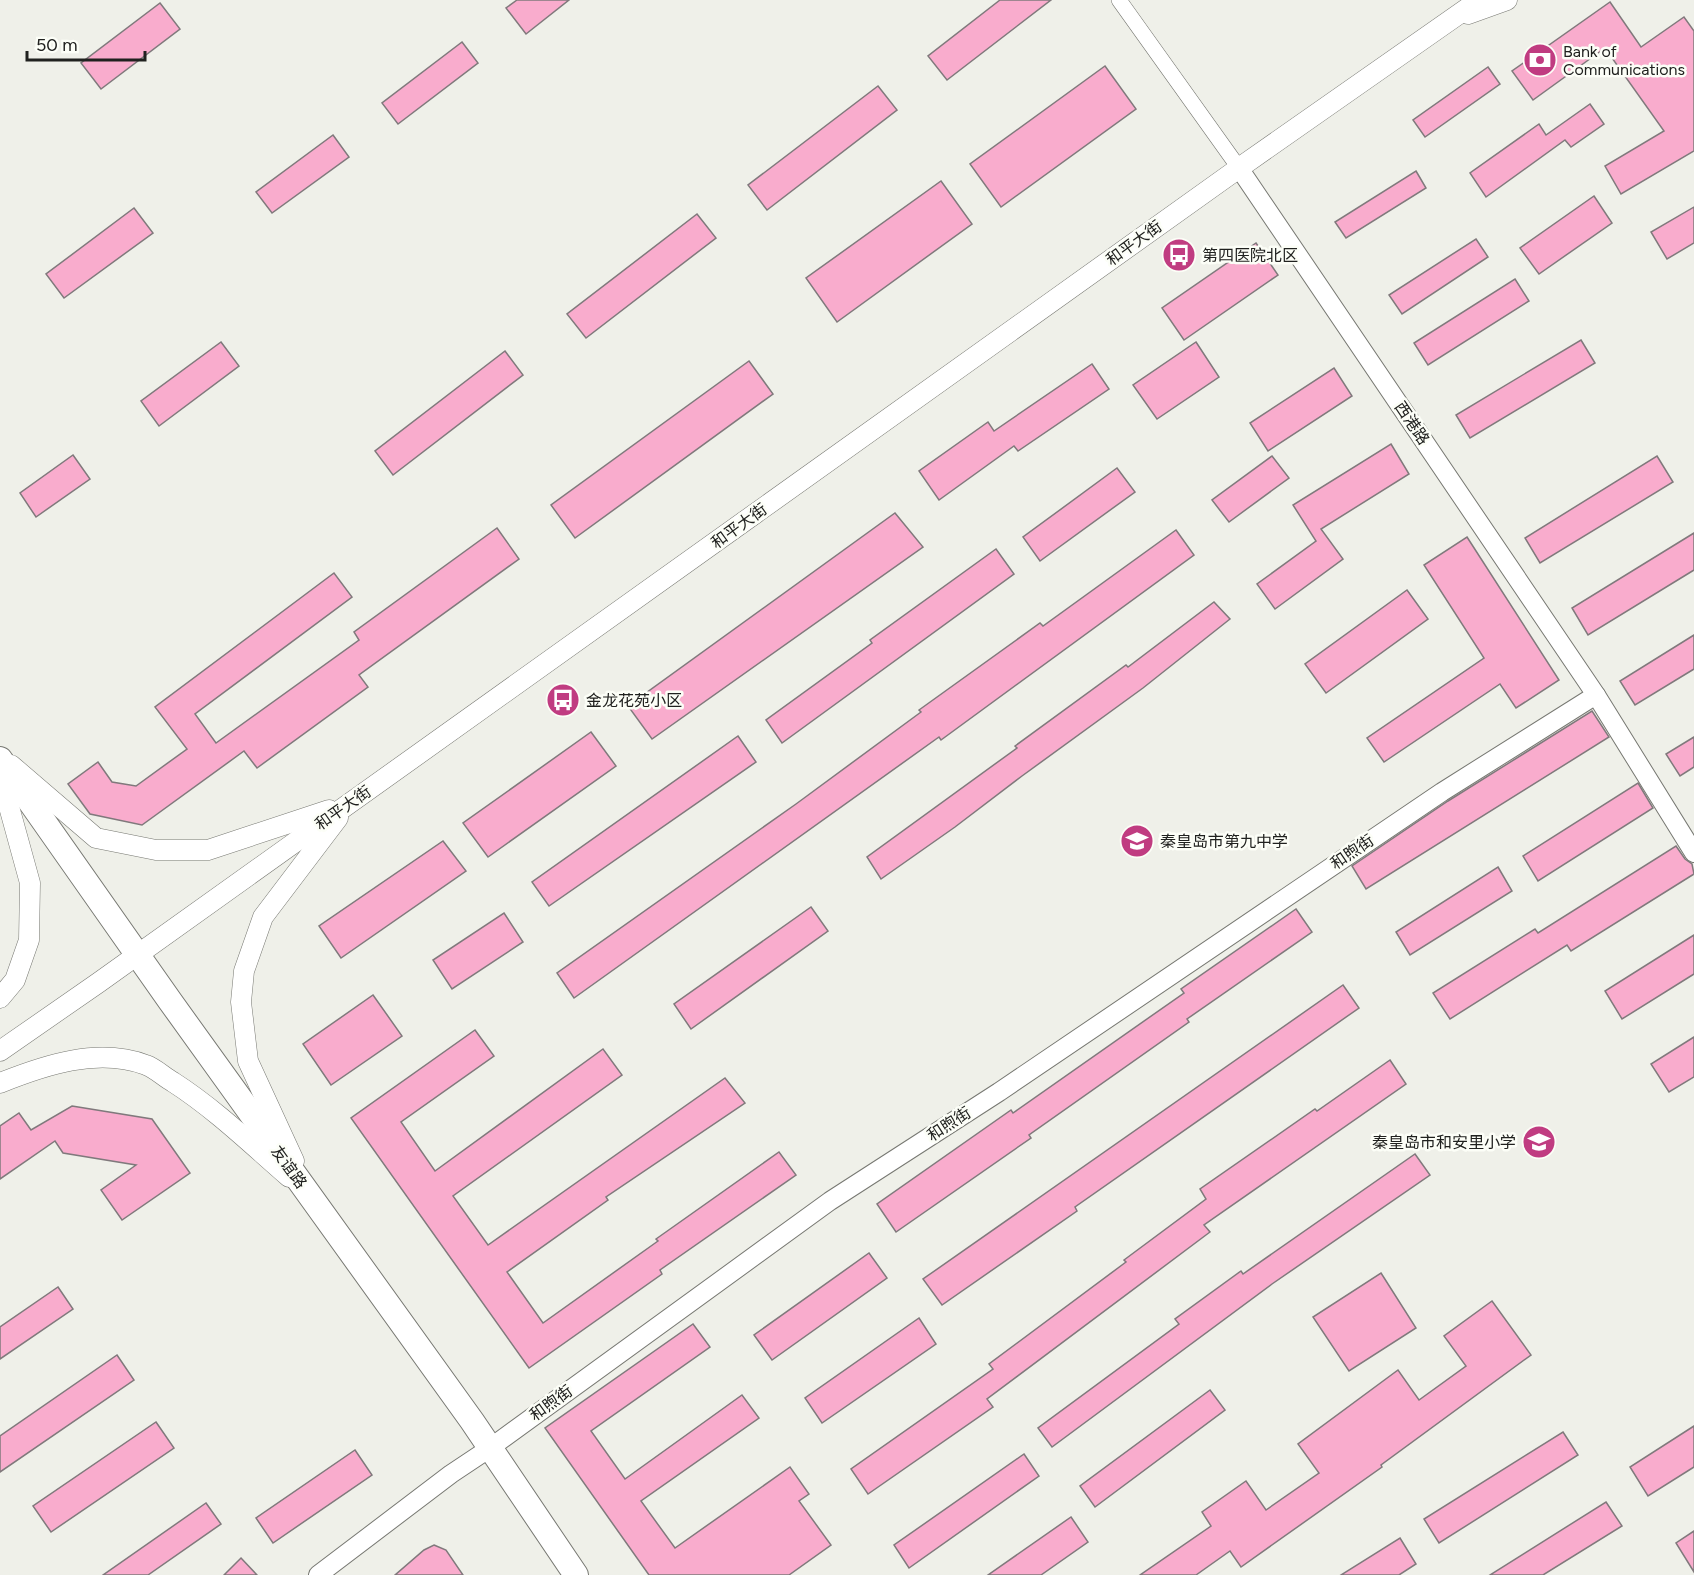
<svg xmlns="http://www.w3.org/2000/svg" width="1694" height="1575" font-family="Figtree,'Noto Sans SC',sans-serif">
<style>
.building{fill:#f9accd;stroke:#80797c;stroke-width:1.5}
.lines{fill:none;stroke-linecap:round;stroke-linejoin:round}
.minor-casing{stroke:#777872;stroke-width:16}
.tertiary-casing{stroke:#777872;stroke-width:20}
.secondary-casing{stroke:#777872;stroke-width:21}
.trunk-casing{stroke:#777872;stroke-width:26}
.minor{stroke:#fff;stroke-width:15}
.tertiary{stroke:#fff;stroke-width:18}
.secondary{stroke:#fff;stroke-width:20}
.trunk{stroke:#fff;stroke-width:24}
.labels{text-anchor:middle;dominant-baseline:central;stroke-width:5;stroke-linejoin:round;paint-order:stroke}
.poi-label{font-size:16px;fill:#20211f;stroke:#fcfef7;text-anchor:start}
.street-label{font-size:16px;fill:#20211f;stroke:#fcfef7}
</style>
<rect width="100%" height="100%" fill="#eff0e9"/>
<g class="building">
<path d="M517 0H569L526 34 506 8Z"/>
<path d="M1000 0H1051L947 80 928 56Z"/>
<path d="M1610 2 1641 47 1684 17 1694 31V151L1621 194 1605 166 1664 131 1605 48 1533 100 1512 71Z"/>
<path d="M160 3 180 29 101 89 81 63Z"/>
<path d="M462 42 478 63 398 124 382 103Z"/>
<path d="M1105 66 1136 109 1001 207 970 164Z"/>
<path d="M1488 67 1500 84 1425 137 1413 120Z"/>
<path d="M878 86 897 110 767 210 748 185Z"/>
<path d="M1590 104 1604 124 1571 147 1565 140 1486 197 1470 173 1539 124 1546 135Z"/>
<path d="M333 135 349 157 272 213 256 192Z"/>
<path d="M1416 171 1426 188 1346 238 1335 222Z"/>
<path d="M941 181 972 224 837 322 806 278Z"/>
<path d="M1594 196 1612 223 1539 274 1520 248Z"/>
<path d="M1694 207V243L1667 259 1651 232Z"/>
<path d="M134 208 153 233 64 298 46 274Z"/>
<path d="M697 214 716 238 586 338 567 314Z"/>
<path d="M1476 239 1488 257 1402 314 1389 295Z"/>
<path d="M1256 243 1278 275 1184 340 1162 308Z"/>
<path d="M1515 279 1529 301 1428 365 1414 343Z"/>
<path d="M1581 340 1595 363 1470 438 1456 415Z"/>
<path d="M221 342 239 366 159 426 141 401Z"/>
<path d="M1196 342 1219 377 1157 419 1133 385Z"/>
<path d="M505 351 523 375 393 475 375 451Z"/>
<path d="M749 361 773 394 575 538 551 505Z"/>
<path d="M1092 364 1109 389 1018 451 1014 446 939 500 919 471 988 422 994 431Z"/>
<path d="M1334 368 1352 396 1268 451 1250 423Z"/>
<path d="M1391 444 1409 474 1321 529 1343 559 1275 609 1257 584 1316 541 1293 505Z"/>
<path d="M73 455 90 479 36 517 20 493Z"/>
<path d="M1272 456 1289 478 1229 522 1212 500Z"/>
<path d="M1657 456 1673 482 1540 563 1525 538Z"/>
<path d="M1117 468 1135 492 1040 561 1023 537Z"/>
<path d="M895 513 923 547 652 739 628 706Z"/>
<path d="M497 528 519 559 359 675 368 687 257 768 244 751 142 825 90 814 68 784 98 762 112 782 136 786 187 749 155 707 334 573 352 597 195 714 216 743 359 640 354 632Z"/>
<path d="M1176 530 1194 555 941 740 939 737 574 998 557 973 796 804 921 712 919 710 1040 623 1043 626Z"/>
<path d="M1694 533V570L1588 635 1572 608Z"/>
<path d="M1467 537 1559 680 1516 708 1500 684 1384 762 1367 738 1484 658 1424 565Z"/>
<path d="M996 549 1014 574 782 743 766 720 872 643 870 640Z"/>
<path d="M1407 590 1428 619 1326 693 1305 664Z"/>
<path d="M1214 602 1230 619 1143 688 1022 776 955 827 881 879 867 857 1017 748 1015 746 1126 665 1128 667Z"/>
<path d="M1694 635V669L1635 705 1620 681Z"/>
<path d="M1592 711 1609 737 1366 889 1352 866 1448 801Z"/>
<path d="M591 732 616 766 488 857 463 823Z"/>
<path d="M738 736 756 762 549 906 532 882Z"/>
<path d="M1694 737V767L1680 776 1666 754Z"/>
<path d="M1638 783 1653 808 1538 881 1523 856Z"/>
<path d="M443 841 466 871 341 958 319 926Z"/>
<path d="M1676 846 1685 859 1692 864 1694 874 1571 951 1567 945 1450 1019 1433 993 1535 929 1538 933Z"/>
<path d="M1498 867 1512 891 1410 955 1396 932Z"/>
<path d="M811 907 828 931 691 1029 674 1004Z"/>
<path d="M1296 909 1312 932 1187 1019 1189 1022 1029 1135 1031 1138 896 1232 877 1204 1011 1110 1013 1113 1184 993 1181 989Z"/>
<path d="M504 913 523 942 452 989 433 960Z"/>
<path d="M1694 935V974L1622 1019 1605 991Z"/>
<path d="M1343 985 1359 1008 1075 1207 1077 1211 942 1305 923 1279Z"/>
<path d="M373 995 402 1036 331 1085 303 1044Z"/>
<path d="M475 1030 494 1056 401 1122 435 1171 603 1049 622 1075 453 1196 488 1245 725 1078 745 1103 606 1197 608 1200 507 1272 543 1323 658 1241 656 1239 779 1152 796 1175 660 1270 662 1274 529 1368 351 1118Z"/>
<path d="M1694 1037V1077L1669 1092 1651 1064Z"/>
<path d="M1390 1060 1406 1084 1204 1225 1210 1232 987 1399 993 1407 868 1494 851 1469 993 1369 989 1364 1126 1262 1124 1260 1206 1199 1200 1189 1315 1109 1317 1111Z"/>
<path d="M72 1106 152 1119 190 1173 122 1220 101 1190 136 1165 63 1153 55 1141 0 1179V1126L19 1113 31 1130Z"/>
<path d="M1415 1154 1430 1175 1272 1284 1052 1447 1038 1428 1179 1324 1175 1319 1241 1271 1243 1274Z"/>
<path d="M869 1253 887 1278 772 1360 754 1335Z"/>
<path d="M1381 1273 1416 1328 1349 1371 1313 1317Z"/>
<path d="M58 1287 73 1309 0 1359V1327Z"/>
<path d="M1492 1301 1531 1355 1381 1465 1382 1467 1241 1567 1230 1551 1196 1575H1140L1211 1526 1202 1512 1246 1481 1266 1510 1319 1473 1298 1444 1398 1370 1419 1400 1466 1366 1444 1336Z"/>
<path d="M919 1318 936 1344 822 1423 805 1398Z"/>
<path d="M693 1324 710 1347 591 1431 625 1479 742 1395 759 1418 641 1501 675 1548 790 1467 809 1494 799 1501 831 1545 789 1575H649L545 1428Z"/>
<path d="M117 1355 134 1380 0 1472V1436Z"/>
<path d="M1210 1390 1225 1410 1095 1507 1080 1486Z"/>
<path d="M156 1422 174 1448 51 1532 33 1506Z"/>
<path d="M1694 1426V1467L1648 1496 1630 1467Z"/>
<path d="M1563 1432 1578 1455 1439 1543 1424 1519Z"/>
<path d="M355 1450 372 1475 273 1543 256 1518Z"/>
<path d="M1024 1454 1039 1476 909 1568 894 1545Z"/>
<path d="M1606 1502 1622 1526 1543 1575H1490Z"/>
<path d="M206 1503 221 1524 148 1575H103Z"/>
<path d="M1071 1517 1088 1542 1041 1575H988Z"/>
<path d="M1694 1531V1572L1676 1543Z"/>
<path d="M1400 1538 1416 1564 1399 1575H1341Z"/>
<path d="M434 1545 446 1550 463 1575H395L424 1550Z"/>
<path d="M241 1558 257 1575H224Z"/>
</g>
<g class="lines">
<defs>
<path id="minor" d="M1119 0 1239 168"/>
<g id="tertiary">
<path d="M1239 168 1596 695 1694 853"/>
<path d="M318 1575 451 1474 490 1448 830 1201 999 1092 1442 792 1596 695"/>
</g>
<g id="secondary">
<path d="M1468 14 1507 0"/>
<path d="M11 765 96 838 156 850H208L329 810"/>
<path d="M0 774 30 883 29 940 15 980 0 998"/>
<path d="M0 1051 98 983 1239 168 1479 0"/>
<path d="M0 1083C45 1065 98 1047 146 1065 155 1068 164 1077 173 1082 215 1109 251 1144 289 1177"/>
<path d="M294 1161 248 1061 241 1002 244 971 263 917 338 818"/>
</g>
<path id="trunk" d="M0 759 170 1001 472 1421 576 1575"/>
</defs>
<use href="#minor" class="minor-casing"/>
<use href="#tertiary" class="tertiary-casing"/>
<use href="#secondary" class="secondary-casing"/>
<use href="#trunk" class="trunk-casing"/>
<use href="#minor" class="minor"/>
<use href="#tertiary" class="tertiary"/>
<use href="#secondary" class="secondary"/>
<use href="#trunk" class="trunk"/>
</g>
<defs>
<symbol id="bank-disc" viewBox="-11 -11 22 22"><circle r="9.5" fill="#c03c81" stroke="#fcfef7"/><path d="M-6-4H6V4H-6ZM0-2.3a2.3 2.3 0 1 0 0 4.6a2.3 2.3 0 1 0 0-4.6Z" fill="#fff"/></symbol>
<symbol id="bus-disc" viewBox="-11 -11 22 22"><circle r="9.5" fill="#c03c81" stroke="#fcfef7"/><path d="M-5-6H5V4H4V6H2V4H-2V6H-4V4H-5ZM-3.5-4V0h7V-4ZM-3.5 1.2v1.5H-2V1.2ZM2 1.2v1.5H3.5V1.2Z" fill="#fff"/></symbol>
<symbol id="school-disc" viewBox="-11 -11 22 22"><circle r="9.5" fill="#c03c81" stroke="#fcfef7"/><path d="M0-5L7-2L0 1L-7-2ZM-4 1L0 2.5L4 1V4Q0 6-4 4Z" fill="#fff"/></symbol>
</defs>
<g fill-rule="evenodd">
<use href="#bank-disc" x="1521" y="41" width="38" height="38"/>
<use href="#bus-disc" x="1160" y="236" width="38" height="38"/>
<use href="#bus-disc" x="544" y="681" width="38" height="38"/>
<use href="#school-disc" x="1118" y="822" width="38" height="38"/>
<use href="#school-disc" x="1520" y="1123" width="38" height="38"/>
</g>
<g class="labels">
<g class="poi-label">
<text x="1563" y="51">Bank of<tspan x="1563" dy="18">Communications</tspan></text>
<text x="1202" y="255">第四医院北区</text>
<text x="586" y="700">金龙花苑小区</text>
<text x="1160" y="841">秦皇岛市第九中学</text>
<text x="1516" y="1142" text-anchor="end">秦皇岛市和安里小学</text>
</g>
<g class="street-label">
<text transform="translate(1134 243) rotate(-36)">和平大街</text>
<text transform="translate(1412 423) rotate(56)">西港路</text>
<text transform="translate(739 526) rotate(-36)">和平大街</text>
<text transform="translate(343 808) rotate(-35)">和平大街</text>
<text transform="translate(1352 852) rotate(-34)">和煦街</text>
<text transform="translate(949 1124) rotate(-33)">和煦街</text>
<text transform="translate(289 1167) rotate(54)">友谊路</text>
<text transform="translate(551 1403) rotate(-36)">和煦街</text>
</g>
</g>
<path d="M27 51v9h118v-9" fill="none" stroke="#20211f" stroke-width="3"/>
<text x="36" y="51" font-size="18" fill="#20211f" stroke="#fcfef7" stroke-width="4.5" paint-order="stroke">50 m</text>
</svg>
